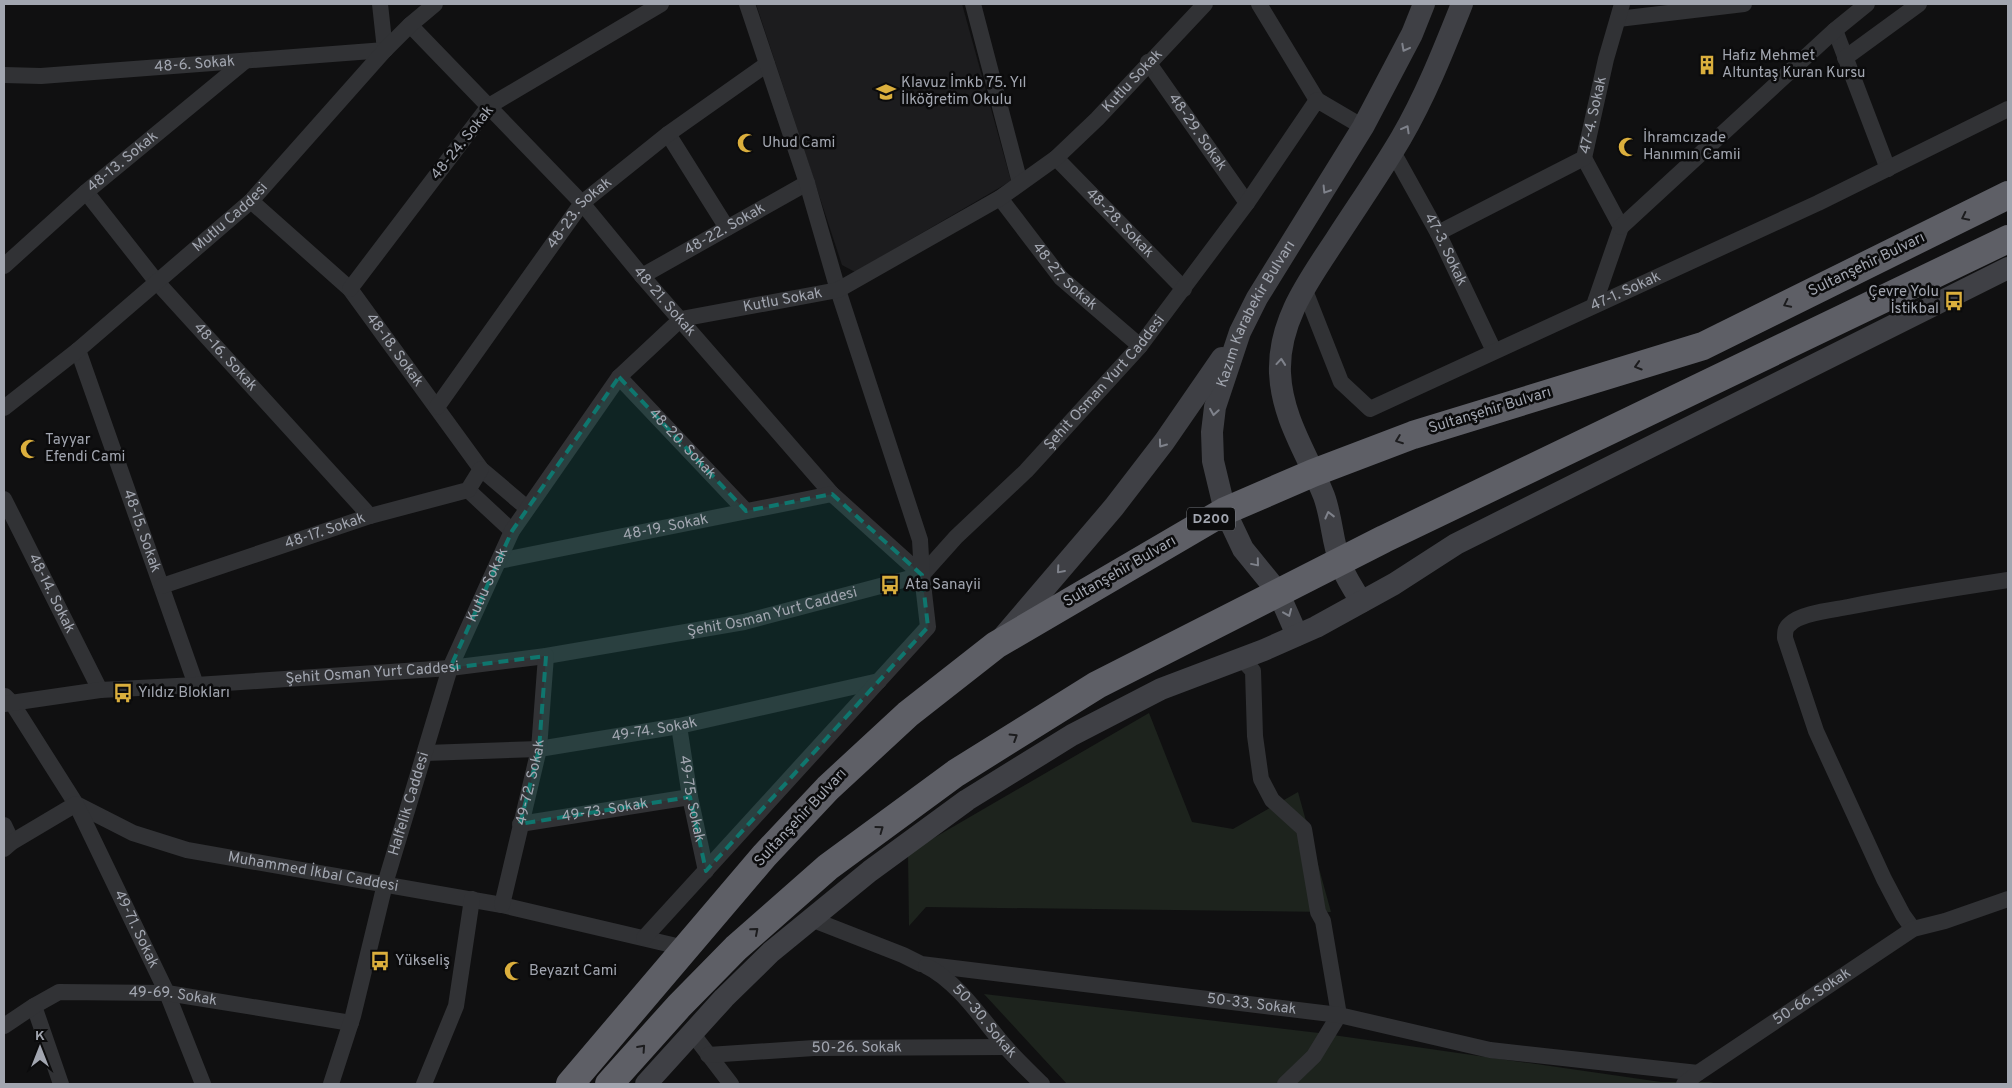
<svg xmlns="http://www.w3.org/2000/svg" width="2012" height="1088" font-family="Overpass,sans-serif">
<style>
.built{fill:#1c1c1e}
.green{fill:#1d231d}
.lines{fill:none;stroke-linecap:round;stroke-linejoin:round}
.street{stroke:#313235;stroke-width:16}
.secondary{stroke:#3f4045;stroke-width:22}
.highway{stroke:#5e5f66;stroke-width:28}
.oneway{stroke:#7f828b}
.oneway2{stroke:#1c1c1e}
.marked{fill:#0f766e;fill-opacity:0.2;stroke:#0f766e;stroke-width:4;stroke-dasharray:10 6;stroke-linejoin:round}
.labels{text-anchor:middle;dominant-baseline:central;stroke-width:5;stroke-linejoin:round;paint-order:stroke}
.shield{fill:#0b0b0c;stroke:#75787f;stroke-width:1}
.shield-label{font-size:14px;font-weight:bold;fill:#a2a6b0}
.poi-label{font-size:15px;fill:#a2a6b0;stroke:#0b0b0c;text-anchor:start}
.street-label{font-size:15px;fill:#a2a6b0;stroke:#0b0b0c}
</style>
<rect width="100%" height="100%" fill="#101011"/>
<path class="built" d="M756 4H962L1011 181 855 272 842 265Z"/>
<g class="green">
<path d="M1149 713 1192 822 1233 829 1298 792 1331 912 926 907 909 926 908 853Z"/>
<path d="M984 994 1319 1033 1661 1082H1709L1719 1084H1067Z"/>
</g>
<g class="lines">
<g class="street">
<path d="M380 4 385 50"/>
<path d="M973 4 1020 183"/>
<path d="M1259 4 1317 100"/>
<path d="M1618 19 1744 4"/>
<path id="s1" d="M410 25 582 203 642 276 832 494 922 575"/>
<path d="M1835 30 1888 169"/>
<path d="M1845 58 1919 4"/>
<path id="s2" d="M1148 62 1247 203"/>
<path id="s3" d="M4 75 41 76 385 50"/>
<path d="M668 134 727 228"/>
<path id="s4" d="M1393 152 1438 233 1494 351"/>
<path id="s5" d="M1056 158 1184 289"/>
<path d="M1584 158 1621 227 1594 305"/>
<path id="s6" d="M86 192 156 281 370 516"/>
<path id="s7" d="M1000 198 1061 278 1140 346"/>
<path id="s8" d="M251 201 350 289 481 469 527 508"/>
<path d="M1621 227 1835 30 1867 4"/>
<path id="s9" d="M1438 233 1584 158 1606 59 1622 4"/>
<path id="s10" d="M4 266 86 192 245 61"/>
<path id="s11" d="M642 276 807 183"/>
<path id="s12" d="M1304 288 1341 382 1370 409 1818 203 2008 109"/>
<path d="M350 289 489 106 661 4"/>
<path id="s13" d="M78 350 196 685"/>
<path id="s14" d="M619 377 746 511"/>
<path id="s15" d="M437 407 582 203 668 134 767 64"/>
<path id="s16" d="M4 408 78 350 251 201 385 50 410 25 435 4"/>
<path d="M468 490 512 531"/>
<path id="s17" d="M4 499 100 690"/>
<path id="s18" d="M499 561 832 494"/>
<path id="s19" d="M162 586 370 516 468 490 481 469"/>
<path d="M1242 659 1253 671 1255 736 1261 779 1272 800 1304 829 1318 912 1323 921 1339 1015 1314 1056 1285 1084"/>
<path id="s20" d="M5 696 12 703 76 804 133 833 187 850 502 905 685 948"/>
<path id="s21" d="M4 704 100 690 196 685 450 668 546 656 744 622 922 575 956 537 1026 471 1140 346 1247 203 1317 100 1363 127"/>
<path id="s22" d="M679 726 690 797 706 871"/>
<path id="s23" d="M426 753 539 749 679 726 879 681"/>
<path id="s24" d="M520 824 690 797"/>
<path d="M4 825 12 842"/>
<path id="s25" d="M4 849 12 842 76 804 167 993 203 1084"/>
<path id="s26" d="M502 905 539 749 546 656"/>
<path id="s27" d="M811 919 903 955 921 964 1339 1015 1490 1050 1698 1073"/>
<path d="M1913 929 1903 915 1884 879 1816 731 1785 638C1785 632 1785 628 1790 624 1800 613 1833 610 1848 607 1902 596 1955 588 2008 580"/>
<path d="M644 938 928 627 922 575 920 540 838 290 807 183 747 4"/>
<path id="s28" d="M926 966C957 981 982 1019 1004 1045 1016 1059 1029 1071 1042 1084"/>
<path d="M34 1006 61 1084"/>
<path id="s29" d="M4 1026 34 1006 59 992 167 993 351 1023"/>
<path d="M692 1033 731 1084"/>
<path id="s30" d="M708 1055 814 1048 1005 1047"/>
<path id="s31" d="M331 1084 353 1016 385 884 450 668 512 531 619 377 681 319 838 290 1000 198 1056 158 1097 119 1205 4"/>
<path d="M424 1084 456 1006 472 899"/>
<path id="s32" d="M1684 1084 1698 1073 1913 929 1945 921 2008 899"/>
</g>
<g class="secondary">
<path d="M1361 602C1354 589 1344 576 1340 562 1332 541 1332 518 1324 496 1308 455 1282 419 1280 373 1278 321 1309 280 1336 239 1358 205 1381 172 1401 138 1426 95 1444 49 1462 4"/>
<path id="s33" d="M1297 635 1278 592 1243 549 1225 511 1213 461 1212 432 1215 407 1240 332 1257 298 1363 127 1412 34 1424 4"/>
<path d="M1003 637 1114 507 1164 442 1222 358"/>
<path d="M646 1084 724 998 771 952 870 871 967 800 1072 735 1161 689 1264 650 1316 627 1394 584 1456 544 2008 268"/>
</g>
<g class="highway">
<path d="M570 1084 764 856 828 788 908 714 996 645 1225 511 1313 473 1413 435 1703 346 2008 195"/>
<path d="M609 1084 679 1006 736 948 828 867 956 773 1097 685 1384 539 2008 239"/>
</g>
</g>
<defs><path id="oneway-chevron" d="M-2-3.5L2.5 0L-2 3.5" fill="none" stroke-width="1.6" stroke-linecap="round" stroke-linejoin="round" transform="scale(1.25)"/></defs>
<g class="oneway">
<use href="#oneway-chevron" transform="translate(1405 48) rotate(118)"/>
<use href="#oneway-chevron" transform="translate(1406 129) rotate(-61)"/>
<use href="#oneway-chevron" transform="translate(1326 190) rotate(122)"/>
<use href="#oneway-chevron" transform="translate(1281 362) rotate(-85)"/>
<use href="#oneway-chevron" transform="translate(1214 412) rotate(99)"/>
<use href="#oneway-chevron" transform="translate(1162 444) rotate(126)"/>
<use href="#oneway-chevron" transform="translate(1329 515) rotate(-104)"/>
<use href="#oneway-chevron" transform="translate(1256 563) rotate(50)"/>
<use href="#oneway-chevron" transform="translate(1060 570) rotate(131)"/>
<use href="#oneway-chevron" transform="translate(1288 613) rotate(67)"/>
</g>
<g class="oneway2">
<use href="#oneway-chevron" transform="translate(1965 217) rotate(154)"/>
<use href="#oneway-chevron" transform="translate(1787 304) rotate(154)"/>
<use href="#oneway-chevron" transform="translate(1638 366) rotate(163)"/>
<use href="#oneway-chevron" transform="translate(1399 440) rotate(159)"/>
<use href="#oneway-chevron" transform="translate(1014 737) rotate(-32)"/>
<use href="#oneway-chevron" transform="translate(880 829) rotate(-36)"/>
<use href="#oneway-chevron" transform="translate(755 931) rotate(-41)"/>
<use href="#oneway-chevron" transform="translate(642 1048) rotate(-48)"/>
</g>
<path class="marked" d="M619 377 746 511 832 494 922 575 928 627 706 871 690 797 520 824 539 749 546 656 450 668 512 531Z"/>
<defs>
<symbol id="building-bare" viewBox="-9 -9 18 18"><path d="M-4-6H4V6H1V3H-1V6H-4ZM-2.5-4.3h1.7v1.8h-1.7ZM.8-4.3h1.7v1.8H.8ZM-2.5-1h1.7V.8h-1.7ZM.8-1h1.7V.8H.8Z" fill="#dbaf3d" stroke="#0b0b0c" stroke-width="2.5" paint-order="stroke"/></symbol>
<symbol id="school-bare" viewBox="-9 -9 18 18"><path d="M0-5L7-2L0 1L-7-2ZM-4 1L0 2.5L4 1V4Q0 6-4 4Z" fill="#dbaf3d" stroke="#0b0b0c" stroke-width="2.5" paint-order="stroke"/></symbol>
<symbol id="mosque-bare" viewBox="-9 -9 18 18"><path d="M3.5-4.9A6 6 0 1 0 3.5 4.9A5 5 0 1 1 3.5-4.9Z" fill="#dbaf3d" stroke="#0b0b0c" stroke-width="2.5" paint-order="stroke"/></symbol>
<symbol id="bus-bare" viewBox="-9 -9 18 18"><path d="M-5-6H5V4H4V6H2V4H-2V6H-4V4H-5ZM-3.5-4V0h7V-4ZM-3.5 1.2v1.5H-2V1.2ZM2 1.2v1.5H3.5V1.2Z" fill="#dbaf3d" stroke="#0b0b0c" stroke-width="2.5" paint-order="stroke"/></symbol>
</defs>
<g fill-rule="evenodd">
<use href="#building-bare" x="1693" y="51" width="28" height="28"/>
<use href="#school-bare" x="872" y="78" width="28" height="28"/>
<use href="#mosque-bare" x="733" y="129" width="28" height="28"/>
<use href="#mosque-bare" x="1614" y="133" width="28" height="28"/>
<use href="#bus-bare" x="1940" y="287" width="28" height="28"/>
<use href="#mosque-bare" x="16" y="435" width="28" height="28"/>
<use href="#bus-bare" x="876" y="571" width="28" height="28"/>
<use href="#bus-bare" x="109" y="679" width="28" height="28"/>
<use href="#bus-bare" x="366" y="947" width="28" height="28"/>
<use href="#mosque-bare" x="500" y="957" width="28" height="28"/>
</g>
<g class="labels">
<rect class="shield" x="1187" y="507.5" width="48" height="23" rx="4"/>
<g class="shield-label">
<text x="1211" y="519">D200</text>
</g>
<g class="poi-label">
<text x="1722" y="56">Hafız Mehmet<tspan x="1722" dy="17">Altuntaş Kuran Kursu</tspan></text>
<text x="901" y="83">Klavuz İmkb 75. Yıl<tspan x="901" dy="17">İlköğretim Okulu</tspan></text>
<text x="1643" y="138">İhramcızade<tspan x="1643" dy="17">Hanımın Camii</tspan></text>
<text x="762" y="143">Uhud Cami</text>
<text x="1939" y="292" text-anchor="end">Çevre Yolu<tspan x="1939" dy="17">İstikbal</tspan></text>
<text x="45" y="440">Tayyar<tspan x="45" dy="17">Efendi Cami</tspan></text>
<text x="905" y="585">Ata Sanayii</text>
<text x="138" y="693">Yıldız Blokları</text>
<text x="395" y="961">Yükseliş</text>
<text x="529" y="971">Beyazıt Cami</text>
</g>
<g class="street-label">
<text stroke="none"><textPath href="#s3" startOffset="191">48-6. Sokak</textPath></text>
<text stroke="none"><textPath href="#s31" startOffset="1379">Kutlu Sokak</textPath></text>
<text stroke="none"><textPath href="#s9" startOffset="208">47-4. Sokak</textPath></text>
<text stroke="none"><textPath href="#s2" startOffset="86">48-29. Sokak</textPath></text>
<text transform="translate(463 143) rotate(-51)">48-24. Sokak</text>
<text stroke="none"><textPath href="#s10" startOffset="158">48-13. Sokak</textPath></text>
<text stroke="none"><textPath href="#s15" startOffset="241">48-23. Sokak</textPath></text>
<text stroke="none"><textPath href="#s16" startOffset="296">Mutlu Caddesi</textPath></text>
<text stroke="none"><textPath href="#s5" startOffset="91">48-28. Sokak</textPath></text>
<text stroke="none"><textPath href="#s11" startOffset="95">48-22. Sokak</textPath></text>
<text stroke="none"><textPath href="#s4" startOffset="111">47-3. Sokak</textPath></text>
<text transform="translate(1867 265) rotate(-26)">Sultanşehir Bulvarı</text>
<text stroke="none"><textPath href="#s7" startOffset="102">48-27. Sokak</textPath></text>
<text stroke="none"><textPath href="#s12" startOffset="422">47-1. Sokak</textPath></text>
<text stroke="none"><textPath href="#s31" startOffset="959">Kutlu Sokak</textPath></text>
<text stroke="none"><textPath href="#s1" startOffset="376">48-21. Sokak</textPath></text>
<text stroke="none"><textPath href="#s33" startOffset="352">Kazım Karabekir Bulvarı</textPath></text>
<text stroke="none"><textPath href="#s8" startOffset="208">48-18. Sokak</textPath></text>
<text stroke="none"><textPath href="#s6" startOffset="216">48-16. Sokak</textPath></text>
<text stroke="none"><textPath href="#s21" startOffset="1195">Şehit Osman Yurt Caddesi</textPath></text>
<text transform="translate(1490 411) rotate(-17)">Sultanşehir Bulvarı</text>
<text stroke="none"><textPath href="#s14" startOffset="92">48-20. Sokak</textPath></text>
<text stroke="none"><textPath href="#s18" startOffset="170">48-19. Sokak</textPath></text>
<text stroke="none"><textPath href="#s19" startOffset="172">48-17. Sokak</textPath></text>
<text stroke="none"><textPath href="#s13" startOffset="192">48-15. Sokak</textPath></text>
<text transform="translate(1120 572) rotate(-30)">Sultanşehir Bulvarı</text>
<text stroke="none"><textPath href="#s31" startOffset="524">Kutlu Sokak</textPath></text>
<text stroke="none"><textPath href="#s17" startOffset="106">48-14. Sokak</textPath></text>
<text stroke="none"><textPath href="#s21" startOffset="775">Şehit Osman Yurt Caddesi</textPath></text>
<text stroke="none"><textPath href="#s21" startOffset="370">Şehit Osman Yurt Caddesi</textPath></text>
<text stroke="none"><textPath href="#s23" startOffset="230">49-74. Sokak</textPath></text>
<text stroke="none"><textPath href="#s26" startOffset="126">49-72. Sokak</textPath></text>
<text stroke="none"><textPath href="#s22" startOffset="74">49-75. Sokak</textPath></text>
<text stroke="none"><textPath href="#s31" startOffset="291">Halfelik Caddesi</textPath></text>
<text stroke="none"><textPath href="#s24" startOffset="86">49-73. Sokak</textPath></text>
<text transform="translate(801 818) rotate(-47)">Sultanşehir Bulvarı</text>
<text stroke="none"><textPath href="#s20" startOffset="378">Muhammed İkbal Caddesi</textPath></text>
<text stroke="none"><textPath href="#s25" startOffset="224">49-71. Sokak</textPath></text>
<text stroke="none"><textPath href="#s29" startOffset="179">49-69. Sokak</textPath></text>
<text stroke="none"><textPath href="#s32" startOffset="155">50-66. Sokak</textPath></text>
<text stroke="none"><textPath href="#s27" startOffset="452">50-33. Sokak</textPath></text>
<text stroke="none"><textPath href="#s28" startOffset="81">50-30. Sokak</textPath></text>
<text stroke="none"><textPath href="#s30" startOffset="149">50-26. Sokak</textPath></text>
</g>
</g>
<rect width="2012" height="1088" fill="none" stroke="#a2a6b0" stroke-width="10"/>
<g transform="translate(40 1048)" stroke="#0b0b0c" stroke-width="4" paint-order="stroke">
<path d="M0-4L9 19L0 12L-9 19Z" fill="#a2a6b0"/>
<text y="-8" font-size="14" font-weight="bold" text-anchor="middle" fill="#a2a6b0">K</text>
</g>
</svg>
